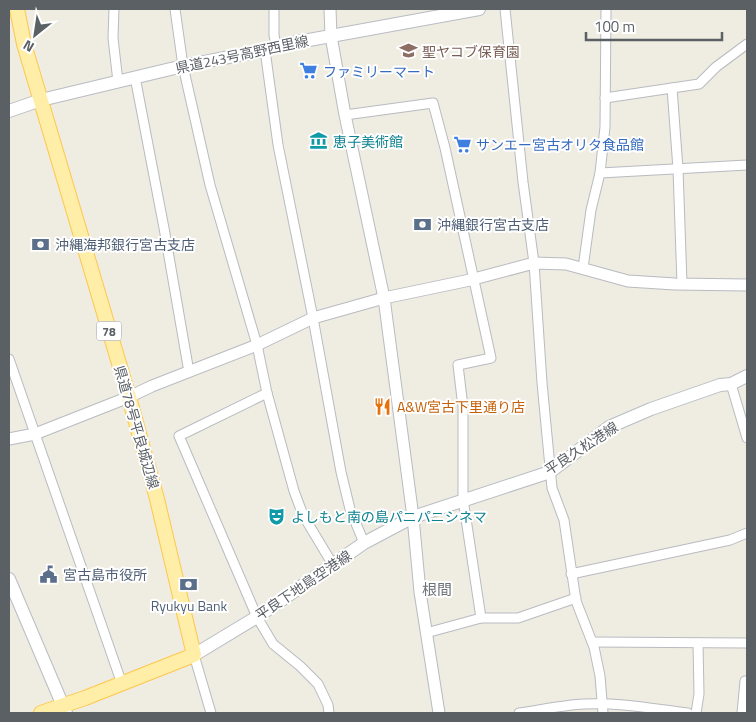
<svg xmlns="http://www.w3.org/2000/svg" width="756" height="722" font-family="'Titillium Web','Noto Sans JP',sans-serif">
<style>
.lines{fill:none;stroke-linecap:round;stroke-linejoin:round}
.minor-casing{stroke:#b8bbc0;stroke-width:11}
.tertiary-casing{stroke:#b8bbc0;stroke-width:13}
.secondary-casing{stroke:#b8bdc3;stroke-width:14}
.primary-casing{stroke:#ffc74c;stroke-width:16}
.minor{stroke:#fff;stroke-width:9}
.tertiary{stroke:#fff;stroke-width:11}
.secondary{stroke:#fff;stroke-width:12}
.primary{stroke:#ffeea8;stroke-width:14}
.labels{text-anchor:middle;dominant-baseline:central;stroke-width:4;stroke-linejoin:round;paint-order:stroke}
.shield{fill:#fff;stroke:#8c9093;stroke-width:1}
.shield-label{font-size:12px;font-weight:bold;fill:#5b6065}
.education-label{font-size:14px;fill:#785e54;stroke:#fff;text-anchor:start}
.street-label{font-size:14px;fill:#5b6065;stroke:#fff}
.shop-label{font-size:14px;fill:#366cbe;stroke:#fff;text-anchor:start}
.culture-label{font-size:14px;fill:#0d838f;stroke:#fff;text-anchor:start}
.service-label{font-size:14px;fill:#4e5e75;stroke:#fff;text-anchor:start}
.food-label{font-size:14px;fill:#c56008;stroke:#fff;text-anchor:start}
.neighbourhood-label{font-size:15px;fill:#6c7277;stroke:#fff}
</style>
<rect width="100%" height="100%" fill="#efece2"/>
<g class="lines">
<defs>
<g id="minor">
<path d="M114 9 113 38 118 82"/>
<path d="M175 9 183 66 210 185 257 345 267 393 294 491 303 515 333 565"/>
<path d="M274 9V35L276 46"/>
<path d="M505 9 523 182 534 263 542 383 552 488 564 520 576 601 594 647 600 676 603 713"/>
<path d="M265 50 278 145 313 318 341 472 350 509 364 543"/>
<path d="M135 77 164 228 189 372"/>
<path d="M672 88 678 169 682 284"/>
<path d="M605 98 699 84 716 67 747 44"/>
<path d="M345 115 433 103 445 148 491 358 458 365 463 407V499L481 618"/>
<path d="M600 173 747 165"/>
<path d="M583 268 591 210 600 173 605 127 606 9"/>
<path d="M9 359 122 684"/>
<path d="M731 384 747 438"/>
<path d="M267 393 179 436 257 617 273 644 300 666 318 684 328 705 329 713"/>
<path d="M571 574 730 540 747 533"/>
<path d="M426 633 481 618H518L576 598"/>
<path d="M592 642 747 643"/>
<path d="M194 655 211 713"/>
<path d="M519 713C541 710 563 705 584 704 619 702 654 709 688 713"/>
<path d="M696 713 699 694 698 643"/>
<path d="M742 713 745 681"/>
</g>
<g id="tertiary">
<path d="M330 9 331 36 345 115 384 298 413 517 420 592 439 713"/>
<path d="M9 439 35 434 129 397 152 386 257 345 313 318 384 298 470 280 534 263 566 264 628 281 675 284 747 285"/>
</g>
<g id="secondary">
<path d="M9 111 41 100 183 66 265 50 276 46 479 9"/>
<path d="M9 579 66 713"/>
<path d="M194 655 257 617 364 543 413 517 550 472 609 427 651 409 720 385 731 384 747 376"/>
</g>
<path id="primary" d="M17 9 24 44 129 397 157 499 194 655 85 698 41 713"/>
</defs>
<use href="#minor" class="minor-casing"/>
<use href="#tertiary" class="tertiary-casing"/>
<use href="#secondary" class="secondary-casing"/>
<use href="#primary" class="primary-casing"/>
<use href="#minor" class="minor"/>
<use href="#tertiary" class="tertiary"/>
<use href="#secondary" class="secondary"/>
<use href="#primary" class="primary"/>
</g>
<defs>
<symbol id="school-bare" viewBox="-9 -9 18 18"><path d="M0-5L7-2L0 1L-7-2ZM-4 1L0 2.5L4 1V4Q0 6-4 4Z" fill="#8d6e63" stroke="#fff" stroke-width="2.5" paint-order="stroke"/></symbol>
<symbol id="supermarket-bare" viewBox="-9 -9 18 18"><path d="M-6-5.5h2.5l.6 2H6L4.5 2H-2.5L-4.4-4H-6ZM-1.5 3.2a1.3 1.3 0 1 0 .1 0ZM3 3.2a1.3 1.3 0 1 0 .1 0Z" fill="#3f7fe0" stroke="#fff" stroke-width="2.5" paint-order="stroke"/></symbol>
<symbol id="museum-bare" viewBox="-9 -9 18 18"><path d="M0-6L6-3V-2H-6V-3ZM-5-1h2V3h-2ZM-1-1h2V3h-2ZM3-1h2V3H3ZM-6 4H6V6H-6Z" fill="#0f9aa8" stroke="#fff" stroke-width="2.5" paint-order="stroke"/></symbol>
<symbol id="bank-bare" viewBox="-9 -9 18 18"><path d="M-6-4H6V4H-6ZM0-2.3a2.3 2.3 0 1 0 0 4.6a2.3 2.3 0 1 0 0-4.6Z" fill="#5c6f8a" stroke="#fff" stroke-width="2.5" paint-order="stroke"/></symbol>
<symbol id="restaurant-bare" viewBox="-9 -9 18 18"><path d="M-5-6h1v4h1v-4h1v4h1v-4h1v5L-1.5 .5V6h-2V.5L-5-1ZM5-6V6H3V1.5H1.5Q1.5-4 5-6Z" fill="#e8710a" stroke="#fff" stroke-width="2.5" paint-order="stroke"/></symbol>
<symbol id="theatre-bare" viewBox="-9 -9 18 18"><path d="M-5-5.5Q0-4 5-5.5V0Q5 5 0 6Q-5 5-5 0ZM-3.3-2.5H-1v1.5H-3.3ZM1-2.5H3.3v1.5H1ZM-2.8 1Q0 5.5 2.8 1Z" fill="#0f9aa8" stroke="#fff" stroke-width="2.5" paint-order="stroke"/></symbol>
<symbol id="civic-bare" viewBox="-9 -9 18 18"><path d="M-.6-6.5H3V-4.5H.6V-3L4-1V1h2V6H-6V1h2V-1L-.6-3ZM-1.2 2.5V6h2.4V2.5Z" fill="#5c6f8a" stroke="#fff" stroke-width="2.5" paint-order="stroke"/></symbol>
</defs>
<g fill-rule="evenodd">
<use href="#school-bare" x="396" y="38" width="25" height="25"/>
<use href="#supermarket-bare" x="296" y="58" width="25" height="25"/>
<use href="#museum-bare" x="306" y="128" width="25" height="25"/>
<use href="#supermarket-bare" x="450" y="132" width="25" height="25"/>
<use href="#bank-bare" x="410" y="212" width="25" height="25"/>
<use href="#bank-bare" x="28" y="232" width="25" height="25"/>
<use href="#restaurant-bare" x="370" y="394" width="25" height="25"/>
<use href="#theatre-bare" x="264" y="504" width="25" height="25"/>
<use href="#civic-bare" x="36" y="562" width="25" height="25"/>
<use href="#bank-bare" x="176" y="572" width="25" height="25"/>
</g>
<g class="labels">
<rect class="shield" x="96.5" y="321.5" width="25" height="19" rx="4"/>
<g class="shield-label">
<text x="109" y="331">78</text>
</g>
<g class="education-label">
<text x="422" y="51">聖ヤコブ保育園</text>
</g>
<g class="street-label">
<text transform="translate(242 54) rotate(-12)">県道243号高野西里線</text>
<text transform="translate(137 427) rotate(74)">県道78号平良城辺線</text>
<text transform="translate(581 448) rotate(-33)">平良久松港線</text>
<text transform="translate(303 585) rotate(-34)">平良下地島空港線</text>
</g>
<g class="shop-label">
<text x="323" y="71">ファミリーマート</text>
<text x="476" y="144">サンエー宮古オリタ食品館</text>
</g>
<g class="culture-label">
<text x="333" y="141">恵子美術館</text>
<text x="291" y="516">よしもと南の島パニパニシネマ</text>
</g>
<g class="service-label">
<text x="437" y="224">沖縄銀行宮古支店</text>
<text x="55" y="244">沖縄海邦銀行宮古支店</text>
<text x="63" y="574">宮古島市役所</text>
<text x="189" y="605" text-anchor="middle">Ryukyu Bank</text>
</g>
<g class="food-label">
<text x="397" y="406">A&amp;W宮古下里通り店</text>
</g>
<g class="neighbourhood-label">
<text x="437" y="589">根間</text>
</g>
</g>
<rect width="756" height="722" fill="none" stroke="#5b6065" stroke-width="20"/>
<g transform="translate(35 35) rotate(210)" stroke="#ffffff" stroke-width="4" paint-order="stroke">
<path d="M0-4L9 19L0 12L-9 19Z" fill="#5b6065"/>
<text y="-8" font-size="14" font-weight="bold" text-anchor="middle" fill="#5b6065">N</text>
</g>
<path d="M586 32v8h136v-8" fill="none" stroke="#5b6065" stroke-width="2.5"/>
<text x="594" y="32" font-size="15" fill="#5b6065" stroke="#ffffff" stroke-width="4" paint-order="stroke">100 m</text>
</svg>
